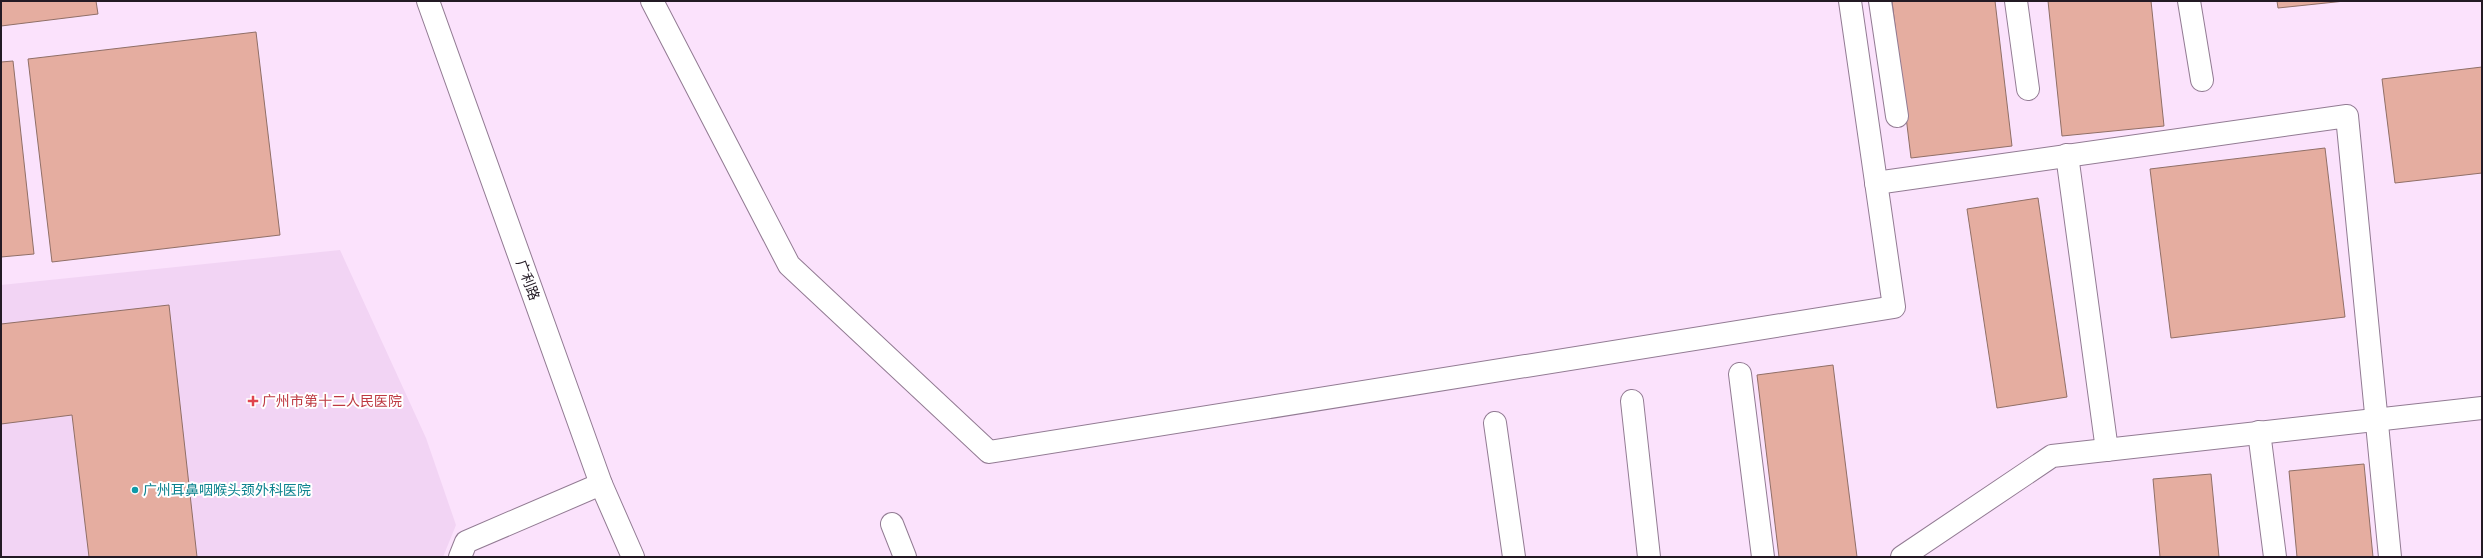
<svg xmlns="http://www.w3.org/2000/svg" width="2483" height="558" font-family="'PT Sans Narrow','Noto Sans SC',sans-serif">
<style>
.built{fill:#f2d4f4}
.building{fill:#e5ada0;stroke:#906f67}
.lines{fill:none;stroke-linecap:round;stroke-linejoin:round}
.street-casing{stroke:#927b93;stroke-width:24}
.secondary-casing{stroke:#927b93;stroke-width:24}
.street{stroke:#fff;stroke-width:22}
.secondary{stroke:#fff;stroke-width:22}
.health-dot{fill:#e0444e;stroke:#fff;stroke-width:1.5}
.culture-dot{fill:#0f9aa8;stroke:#fff;stroke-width:1.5}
.labels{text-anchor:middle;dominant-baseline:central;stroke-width:4;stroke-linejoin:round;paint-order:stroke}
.street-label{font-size:14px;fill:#231a24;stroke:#fff}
.health-label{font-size:14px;fill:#be3a42;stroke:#fff;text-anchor:start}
.culture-label{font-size:14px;fill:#0d838f;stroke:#fff;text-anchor:start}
</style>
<rect width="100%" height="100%" fill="#fbe2fc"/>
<path class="built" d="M340 250 426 438 456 525 443 557H1V285Z"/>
<g class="building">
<path d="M1 1H96L98 14 1 26Z"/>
<path d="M1892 1H1995L2012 146 1911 158Z"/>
<path d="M2048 1H2151L2164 126 2062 136Z"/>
<path d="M2277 1H2345L2278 8Z"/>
<path d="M256 32 280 235 52 262 28 59Z"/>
<path d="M13 61 34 254 1 257V62Z"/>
<path d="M2482 67V173L2395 183 2382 79Z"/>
<path d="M2325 148 2345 317 2171 338 2150 169Z"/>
<path d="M2038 198 2067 397 1997 408 1967 209Z"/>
<path d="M169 305 197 557H89L72 415 1 424V324Z"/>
<path d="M1833 365 1857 557H1779L1757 375Z"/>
<path d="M2364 464 2373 557H2297L2289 471Z"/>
<path d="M2211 474 2219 557H2160L2153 479Z"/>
</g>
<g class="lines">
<defs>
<g id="street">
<path d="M652 1 789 265 989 452 1894 307 1850 1"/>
<path d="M1880 1 1897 116"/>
<path d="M2016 1 2028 89"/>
<path d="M2189 1 2202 80"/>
<path d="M2067 155 2107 450"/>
<path d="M1876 183 2347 116 2390 557"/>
<path d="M1740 374 1763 557"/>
<path d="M1632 401 1649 557"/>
<path d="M1495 423 1514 557"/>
<path d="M2259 432 2275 557"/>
<path d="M892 524 905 557"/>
<path d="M460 557 466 542 601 484"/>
<path d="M1902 557 2052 456 2482 408"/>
</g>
<path id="secondary" d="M428 1 601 484 633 557"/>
</defs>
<use href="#street" class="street-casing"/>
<use href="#secondary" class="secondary-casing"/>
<use href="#street" class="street"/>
<use href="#secondary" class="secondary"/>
</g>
<path class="health-dot" d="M251 395h4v4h4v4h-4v4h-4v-4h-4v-4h4z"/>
<circle class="culture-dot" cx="135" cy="490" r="4"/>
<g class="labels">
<g class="street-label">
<text transform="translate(528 280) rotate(70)">广利路</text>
</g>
<g class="health-label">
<text x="262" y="401">广州市第十二人民医院</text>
</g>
<g class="culture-label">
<text x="143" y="490">广州耳鼻咽喉头颈外科医院</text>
</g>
</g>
<rect width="2483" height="558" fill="none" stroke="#231a24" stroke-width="4"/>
</svg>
